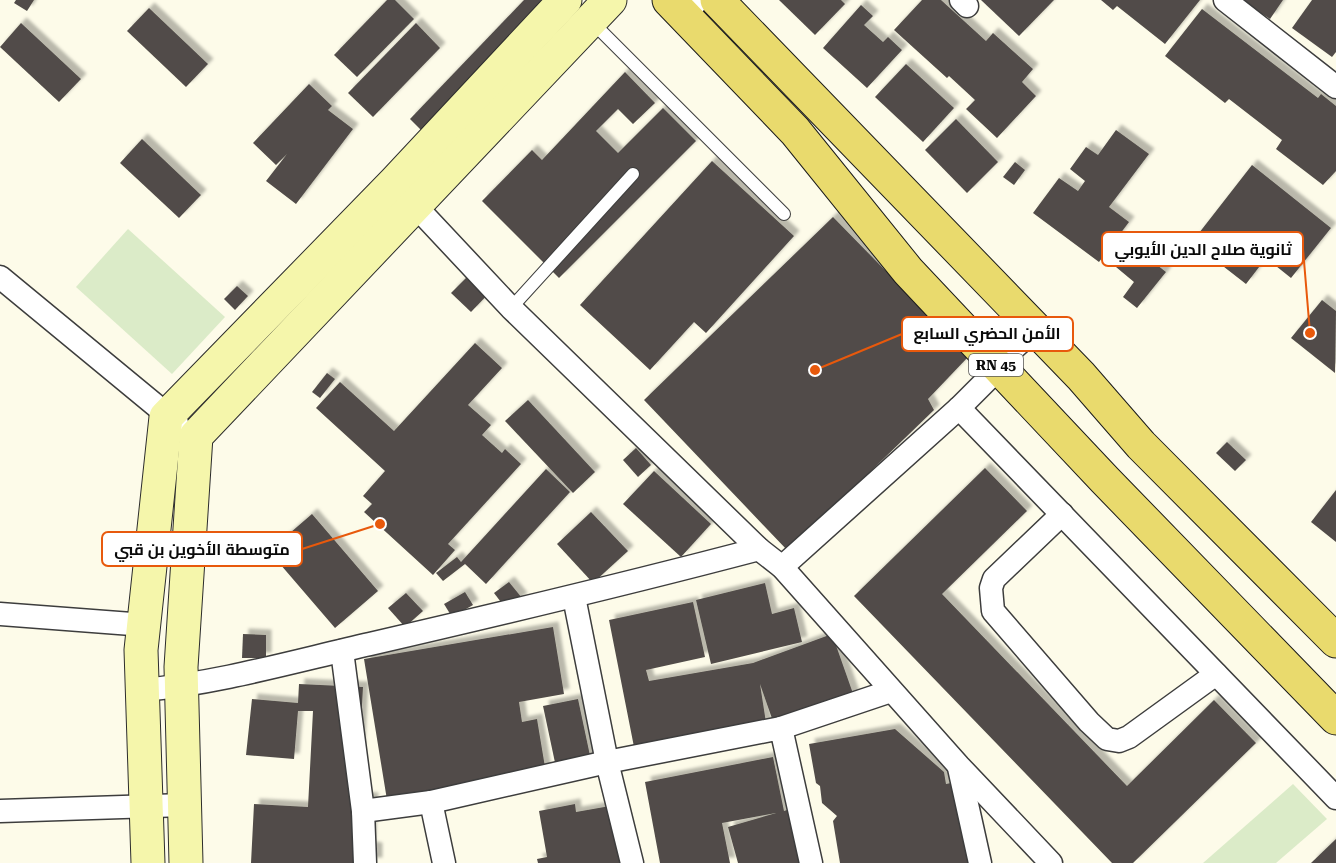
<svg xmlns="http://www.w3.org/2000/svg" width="1336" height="863" font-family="'Roboto Serif',Cairo,serif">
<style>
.pitch{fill:#dbebc8}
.building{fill:#514c48;filter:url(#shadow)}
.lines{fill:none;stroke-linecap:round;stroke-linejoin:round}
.lane-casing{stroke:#3d3d3d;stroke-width:14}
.street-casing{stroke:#3d3d3d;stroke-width:25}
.secondary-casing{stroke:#2c2c2c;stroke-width:35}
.primary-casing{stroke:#1b1b1b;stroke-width:35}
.lane{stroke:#fff;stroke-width:12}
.street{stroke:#fff;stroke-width:22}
.secondary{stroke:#f5f6ab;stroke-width:33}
.primary{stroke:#e9da6d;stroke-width:33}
.labels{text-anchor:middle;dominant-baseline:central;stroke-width:6;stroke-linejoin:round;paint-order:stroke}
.shield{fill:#fff;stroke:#545454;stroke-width:1.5}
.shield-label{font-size:14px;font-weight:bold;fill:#0a0a0a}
.leader{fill:none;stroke:#e8590c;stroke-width:2}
.callout-dot{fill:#e8590c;stroke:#fff;stroke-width:2}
.callout{fill:#fff;stroke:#e8590c;stroke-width:2}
.callout-label{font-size:16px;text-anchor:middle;font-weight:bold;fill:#0a0a0a}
</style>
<defs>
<filter id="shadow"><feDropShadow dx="5.5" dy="-5.5" stdDeviation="1.5" flood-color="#0004"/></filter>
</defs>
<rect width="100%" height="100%" fill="#fdfbe9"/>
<g class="pitch">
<path d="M128 229 225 317 172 374 76 287Z"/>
<path d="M1293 784 1327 819 1276 863H1203Z"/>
</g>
<g class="building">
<path d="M16 0H34L27 11 14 3Z"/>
<path d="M387 0H395L414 19 357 77 334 55Z"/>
<path d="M524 0H553L425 134 410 119Z"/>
<path d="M779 0H841L845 4 815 35Z"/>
<path d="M922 0H941L986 41 993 33 1033 69 1022 82 1036 96 997 138 966 109 975 100 949 76 947 78 894 30Z"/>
<path d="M981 0H1054L1019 36Z"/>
<path d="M1101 0H1200L1165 44 1117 6 1113 10Z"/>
<path d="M1241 0H1283L1270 19Z"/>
<path d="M1312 0H1336V52L1332 57 1292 28Z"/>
<path d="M861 5 873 16 864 25 883 42 888 37 902 50 867 88 823 48Z"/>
<path d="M149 8 208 64 186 87 127 31Z"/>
<path d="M1202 9 1318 98 1321 94 1336 106V171L1323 185 1276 149 1282 140 1229 99 1225 103 1165 56Z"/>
<path d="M21 23 81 79 59 102 0 47Z"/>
<path d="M416 23 440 48 373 117 348 93Z"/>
<path d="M906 64 954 108 923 142 875 97Z"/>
<path d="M625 72 655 103 633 124 618 109 596 131 618 153 663 108 696 141 559 278 482 201 532 150 542 160Z"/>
<path d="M309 84 332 106 328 110 353 129 296 204 266 181 287 154 276 165 253 143Z"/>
<path d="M956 119 998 162 967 193 925 150Z"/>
<path d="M1116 130 1149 154 1109 207 1129 222 1099 262 1033 213 1059 178 1078 191 1085 181 1070 169 1086 147 1098 155Z"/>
<path d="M142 139 201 195 179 218 120 163Z"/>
<path d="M712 161 794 236 706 333 694 322 650 370 580 305Z"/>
<path d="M1015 162 1025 170 1014 185 1003 177Z"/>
<path d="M1252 165 1331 228 1291 278 1266 258 1246 284 1192 242Z"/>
<path d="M833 217 969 356 928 399 934 410 788 551 644 400Z"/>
<path d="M1133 246 1166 272 1137 308 1123 297 1134 282 1116 267Z"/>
<path d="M476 268 495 287 471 312 451 293Z"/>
<path d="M237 286 248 296 235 310 224 299Z"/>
<path d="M1322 300 1336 311 1335 373 1291 338Z"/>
<path d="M475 343 502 368 468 405 491 425 482 435 502 453 505 449 521 464 448 544 455 550 433 575 364 512 372 504 363 496 385 471 316 408 340 382 394 431Z"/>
<path d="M327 373 335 379 320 398 312 392Z"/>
<path d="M528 400 595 472 573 493 505 421Z"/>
<path d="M1227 442 1246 460 1235 471 1216 453Z"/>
<path d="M636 448 651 465 638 477 623 460Z"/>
<path d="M985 468 1027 511 942 594 1127 786 1214 700 1256 743 1133 863H1112L854 596Z"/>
<path d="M546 469 570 492 486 584 465 564 443 581 436 573 457 557 461 562Z"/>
<path d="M654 471 711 524 681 557 623 504Z"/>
<path d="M1336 490V542L1311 522Z"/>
<path d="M591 512 628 551 593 583 557 544Z"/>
<path d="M312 514 378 591 335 628 280 564 294 551 283 539Z"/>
<path d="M509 582 522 598 507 610 494 593Z"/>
<path d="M765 583 772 614 794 608 802 642 711 664 696 600Z"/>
<path d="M465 592 473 605 452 617 444 604Z"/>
<path d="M406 593 423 611 405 627 388 608Z"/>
<path d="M693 602 705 657 646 670 649 681 753 663 832 634 856 702 776 730 760 684 767 729 635 752 609 620Z"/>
<path d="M553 627 564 694 519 702 522 722 537 719 546 773 387 800 364 659Z"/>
<path d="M243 634 266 635V658H242Z"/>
<path d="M299 684 363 687 357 797 373 798 370 847 377 848V863H251L254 804 308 807 313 711H298L294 759 246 755 252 699 298 703Z"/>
<path d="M578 699 592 765 557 772 543 706Z"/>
<path d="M895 729 944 772 946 784 966 780 980 863H840L833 821 837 816 822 803 820 786 816 783 809 744Z"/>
<path d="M773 757 784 811 787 810 803 863H738L728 827 776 813 722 823 730 863H660L645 782Z"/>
<path d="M575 804 576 812 610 806 620 863H538L537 859 547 857 539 811Z"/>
<path d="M1336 839V863H1311Z"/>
</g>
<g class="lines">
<defs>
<g id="lane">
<path d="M592 22 784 214"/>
<path d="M511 308 633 174"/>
</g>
<g id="street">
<path d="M961 0 967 6"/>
<path d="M1225 0 1336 87"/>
<path d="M684 16 698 0"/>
<path d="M406 196 511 308 759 549 782 567 959 766 1051 863"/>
<path d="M0 277 177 423"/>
<path d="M959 408 1336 798"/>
<path d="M1062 514 994 579 991 588 993 611 1089 722 1107 739 1119 741 1129 737 1216 674"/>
<path d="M782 567 959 408 989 378 995 365 1035 329"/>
<path d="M574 597 607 762 632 863"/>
<path d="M0 614 145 625"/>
<path d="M342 651 363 811 365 863"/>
<path d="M143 690C219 683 295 661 370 644 500 614 630 583 759 549"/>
<path d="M781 728 891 691"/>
<path d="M959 768 980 863"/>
<path d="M431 802 444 863"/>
<path d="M0 811 184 805"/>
<path d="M363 811 431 802 607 762 781 728 811 863"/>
</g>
<g id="secondary">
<path d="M148 863 141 650 166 417 395 182 565 0"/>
<path d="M186 863 181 667 196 436 610 0"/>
</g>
<g id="primary">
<path d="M669 0 795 131 908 271 1105 480 1336 718"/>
<path d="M717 0 1081 376 1141 445 1336 641"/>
</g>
</defs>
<use href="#lane" class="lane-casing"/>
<use href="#street" class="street-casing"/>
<use href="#secondary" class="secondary-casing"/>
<use href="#primary" class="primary-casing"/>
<use href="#lane" class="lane"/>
<use href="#street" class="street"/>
<use href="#secondary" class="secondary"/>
<use href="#primary" class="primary"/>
</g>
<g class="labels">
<rect class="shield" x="969" y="354" width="54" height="22" rx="4.5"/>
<g class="shield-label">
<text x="996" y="365">RN 45</text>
</g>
</g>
<path class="leader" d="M1310 333L1303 249M815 370L902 334M380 524L302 549"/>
<g class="callout-dot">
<circle cx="1310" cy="333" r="6"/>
<circle cx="815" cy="370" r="6"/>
<circle cx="380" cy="524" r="6"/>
</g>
<g class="callout">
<rect x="1102" y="232" width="201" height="34" rx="6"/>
<rect x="902" y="317" width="171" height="34" rx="6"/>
<rect x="102" y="532" width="200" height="34" rx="6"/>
</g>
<g class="callout-label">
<text x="1203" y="255">ثانوية صلاح الدين الأيوبي</text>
<text x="987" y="339">الأمن الحضري السابع</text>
<text x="202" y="555">متوسطة الأخوين بن قبي</text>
</g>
</svg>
